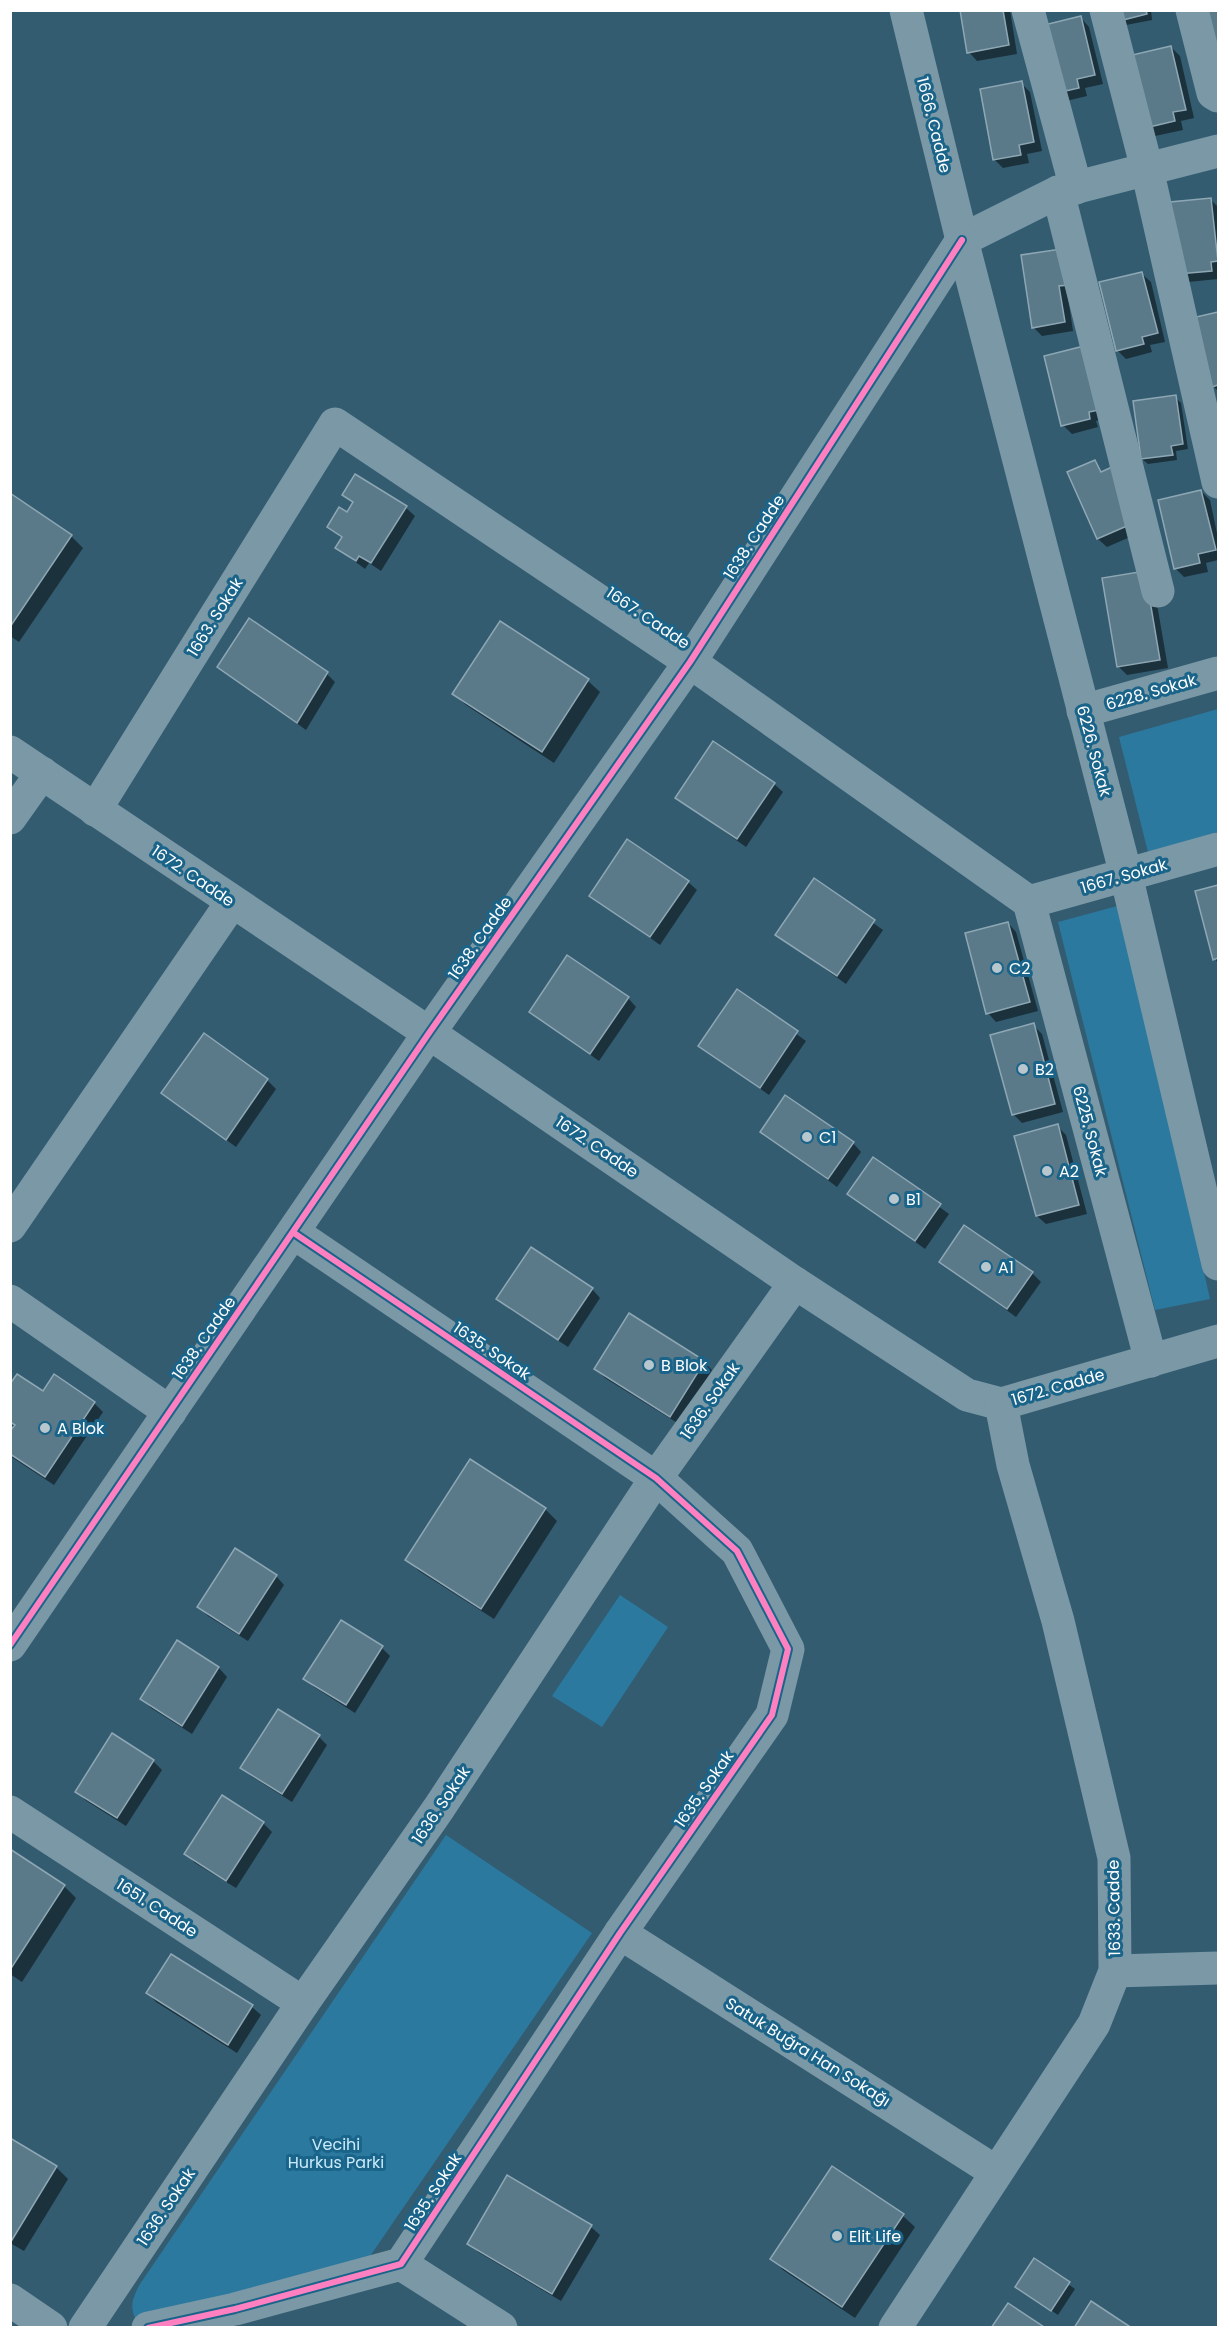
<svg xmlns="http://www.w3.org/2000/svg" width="1229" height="2338" font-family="Poppins,sans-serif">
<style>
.green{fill:#2b799f}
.shadow{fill:#0007}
.building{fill:#5b7a89;stroke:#8ea7b4;stroke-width:1.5}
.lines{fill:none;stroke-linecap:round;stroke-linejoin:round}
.minor{stroke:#7a98a5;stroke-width:33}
.cycleway-casing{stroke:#1a648a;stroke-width:10}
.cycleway{stroke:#ff80c0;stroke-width:6}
.poi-dot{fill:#b8c6cd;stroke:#1a648a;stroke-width:2}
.labels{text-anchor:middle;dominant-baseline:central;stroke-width:6;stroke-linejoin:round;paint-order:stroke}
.street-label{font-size:16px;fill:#fff;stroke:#1a648a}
.poi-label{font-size:16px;fill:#fff;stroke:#1a648a;text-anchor:start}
.park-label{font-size:16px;fill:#c9eafa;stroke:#1a648a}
</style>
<rect width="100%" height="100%" fill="#335c71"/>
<g class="green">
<path d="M1218 709V832L1148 852 1119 737Z"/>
<path d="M1121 905 1210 1299 1155 1310 1058 922Z"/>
<path d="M620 1595 668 1627 602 1727 552 1696Z"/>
<path d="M446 1835 592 1933 366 2262 137 2322C129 2307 132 2299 140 2284Z"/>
</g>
<g class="shadow">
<path d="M961 10H1010L1017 54 977 61 969 52Z"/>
<path d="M1118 10H1151L1152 20 1126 25Z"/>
<path d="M1081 18 1089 27 1103 84 1085 88 1087 96 1062 102Z"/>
<path d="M1171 47 1180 56 1194 118 1181 121 1183 130 1155 136 1146 127Z"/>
<path d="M1021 83 1030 92 1042 151 1027 154 1029 163 1003 168 994 159Z"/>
<path d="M1210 199 1218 207V279L1188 282 1180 273Z"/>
<path d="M1061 250 1073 331 1042 336 1033 327Z"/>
<path d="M1142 274 1151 282 1165 342 1150 345 1152 352 1126 359 1117 350Z"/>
<path d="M1218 314V391L1213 386 1198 319Z"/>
<path d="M1046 357 1111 417 1096 421 1098 427 1072 434 1063 425Z"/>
<path d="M1175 397 1181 403 1188 449 1176 451 1177 460 1148 464 1142 459Z"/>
<path d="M1095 462 1144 531 1107 547 1098 539Z"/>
<path d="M1201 491 1210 500 1218 538V560L1206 563 1208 572 1184 577 1176 569 1160 501Z"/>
<path d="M344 494 406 508 415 516 381 571 369 563 365 569 337 548 343 539 329 527 348 514 354 504Z"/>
<path d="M10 495 71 536 83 548 19 642 10 636Z"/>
<path d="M1153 581 1168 668 1127 675 1118 666Z"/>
<path d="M500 623 588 681 600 692 554 763 466 705 454 694Z"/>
<path d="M219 667 327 674 335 682 306 730Z"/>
<path d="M774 784 783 792 746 847 677 798Z"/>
<path d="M814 880 883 930 846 984 777 935Z"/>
<path d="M688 882 697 890 660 945 591 895Z"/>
<path d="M1218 886V963L1215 959 1197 892Z"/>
<path d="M1008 923 1016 932 1038 1011 996 1022 988 1013Z"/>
<path d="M737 991 806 1041 769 1095 700 1046Z"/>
<path d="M628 998 636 1007 599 1061 531 1012Z"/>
<path d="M1033 1025 1042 1034 1063 1112 1022 1123 1013 1114Z"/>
<path d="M267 1080 276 1089 236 1147 163 1093Z"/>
<path d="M1057 1126 1066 1135 1087 1214 1046 1224 1037 1216Z"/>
<path d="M762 1131 853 1143 861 1152 837 1187Z"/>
<path d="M873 1159 949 1214 925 1249 849 1193Z"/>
<path d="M940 1261 1032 1273 1041 1282 1016 1317Z"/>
<path d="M592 1289 600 1298 568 1347 507 1307 498 1299Z"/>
<path d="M704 1362 712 1370 679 1424 605 1378 596 1369Z"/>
<path d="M10 1387 94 1403 103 1412 54 1485 10 1456V1434L15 1427 10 1424Z"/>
<path d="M545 1509 557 1521 494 1619 419 1571 407 1560Z"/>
<path d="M276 1576 284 1585 248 1641 208 1616 199 1607Z"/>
<path d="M178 1643 219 1668 227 1677 192 1734 151 1708 142 1699Z"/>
<path d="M382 1648 390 1656 355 1713 314 1687 305 1678Z"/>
<path d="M319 1737 327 1745 292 1802 251 1776 242 1768Z"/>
<path d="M153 1761 162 1770 126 1826 85 1800 77 1791Z"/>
<path d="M263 1823 272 1832 236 1888 195 1863 186 1854Z"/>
<path d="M10 1851 64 1886 76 1898 22 1982 10 1974Z"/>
<path d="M172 1956 252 2007 261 2015 237 2053 156 2002 148 1993Z"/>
<path d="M10 2140 56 2167 68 2179 24 2251 10 2243Z"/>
<path d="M832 2168 903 2216 915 2227 855 2318 783 2270 772 2258Z"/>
<path d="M508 2177 591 2227 600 2235 561 2301 478 2252 469 2243Z"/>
<path d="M1034 2260 1075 2289 1058 2315 1017 2287Z"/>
</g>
<g class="building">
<path d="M960 10H1003L1009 45 967 53Z"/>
<path d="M1117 10H1146L1147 14 1119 21Z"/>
<path d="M1196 10H1218V52Z"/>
<path d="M1081 16 1095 75 1077 79 1079 88 1052 94 1036 27Z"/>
<path d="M1171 46 1186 110 1173 112 1175 121 1145 128 1128 56Z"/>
<path d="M1022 81 1034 142 1019 145 1021 155 993 160 980 89Z"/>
<path d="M1211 198 1218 261 1211 262 1212 271 1178 274 1170 202Z"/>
<path d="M1061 249 1068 285 1059 286 1065 322 1032 328 1021 255Z"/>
<path d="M1142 272 1158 333 1142 337 1144 344 1116 351 1099 282Z"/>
<path d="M1218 312V385L1212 387 1196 317Z"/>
<path d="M1088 345 1104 409 1089 412 1090 419 1061 426 1044 356Z"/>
<path d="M1176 395 1183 444 1171 446 1173 455 1141 459 1133 401Z"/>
<path d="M1095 460 1101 472 1112 467 1136 522 1097 539 1067 472Z"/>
<path d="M355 474 407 506 371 563 359 556 356 561 335 548 342 537 327 527 339 507 347 512 353 502 342 495Z"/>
<path d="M1201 490 1216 550 1198 554 1200 563 1174 569 1158 500Z"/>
<path d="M10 493 72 535 10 627Z"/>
<path d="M1145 571 1160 660 1117 667 1102 578Z"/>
<path d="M249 618 328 672 297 723 217 667Z"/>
<path d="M500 621 589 679 542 752 452 694Z"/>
<path d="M713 741 775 783 737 839 675 798Z"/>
<path d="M627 839 689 881 650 937 589 896Z"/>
<path d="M814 878 875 920 837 976 775 935Z"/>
<path d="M1218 885V958L1213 960 1195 891Z"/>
<path d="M1008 922 1030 1002 986 1014 965 933Z"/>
<path d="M567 955 629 997 590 1054 529 1012Z"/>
<path d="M737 989 798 1031 760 1088 698 1046Z"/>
<path d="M1034 1023 1055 1104 1012 1115 990 1035Z"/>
<path d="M204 1033 268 1079 226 1140 161 1093Z"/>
<path d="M785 1095 854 1142 828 1179 760 1132Z"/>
<path d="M1058 1124 1079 1205 1036 1216 1014 1136Z"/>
<path d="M873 1157 941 1204 915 1241 847 1194Z"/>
<path d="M964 1225 1033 1272 1007 1309 939 1262Z"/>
<path d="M531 1247 593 1288 558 1340 496 1299Z"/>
<path d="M629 1313 705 1361 670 1417 594 1369Z"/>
<path d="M17 1374 43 1391 54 1374 95 1402 45 1477 10 1454V1431L15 1425 10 1422V1384Z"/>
<path d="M470 1459 546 1508 481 1609 405 1560Z"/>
<path d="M235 1548 277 1575 239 1634 197 1607Z"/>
<path d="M341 1620 383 1646 346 1705 303 1679Z"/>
<path d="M177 1640 219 1667 182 1726 140 1699Z"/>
<path d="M278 1709 320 1735 282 1794 240 1768Z"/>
<path d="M112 1733 154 1760 117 1818 75 1792Z"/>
<path d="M222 1795 264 1822 226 1881 184 1854Z"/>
<path d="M10 1849 65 1885 10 1970Z"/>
<path d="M171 1954 253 2005 228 2045 146 1993Z"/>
<path d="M10 2138 57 2166 12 2240 10 2239Z"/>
<path d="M832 2166 904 2214 842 2307 770 2259Z"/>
<path d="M507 2175 592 2225 552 2294 467 2244Z"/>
<path d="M1034 2258 1070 2282 1051 2311 1015 2287Z"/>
<path d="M1091 2301 1132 2328H1074Z"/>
<path d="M1008 2303 1044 2327V2328H991Z"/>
</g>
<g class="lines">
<g class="minor">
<path d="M906 10 962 240 1126 875 1218 1264"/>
<path d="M1028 10 1076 188"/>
<path d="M1106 10 1147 169 1218 482"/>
<path d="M1192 10 1213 93 1218 96"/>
<path d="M1058 192 1158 591"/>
<path d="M962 240 1058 192 1218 151"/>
<path d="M1083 711 1218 673"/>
<path d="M10 752 429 1033 795 1283 967 1395 1001 1404 1218 1341"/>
<path d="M95 810 335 424 690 662 1029 902"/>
<path d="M10 818 42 773"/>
<path d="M1029 902 1151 1361"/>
<path d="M1029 902 1218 849"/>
<path d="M10 1226 232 902"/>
<path d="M10 1301 170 1412"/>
<path d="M10 1645 429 1033 690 662 962 240"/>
<path d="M10 1812 303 2003"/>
<path d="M620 1933 996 2172"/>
<path d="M1115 1971 1218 1968"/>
<path d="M401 2264 501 2328"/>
<path d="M10 2300 51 2328"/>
<path d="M85 2328 303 2003 439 1808 656 1478 795 1283"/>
<path d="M148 2328 235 2309 401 2264 620 1933 772 1715 788 1649 737 1551 656 1478 294 1233"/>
<path d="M895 2328 1094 2024 1115 1971 1114 1858 1058 1621 1013 1465 1001 1404"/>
</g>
<defs>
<g id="cycleway">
<path d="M10 1645 429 1033 690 662 962 240"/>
<path d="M148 2328 235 2309 401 2264 620 1933 772 1715 788 1649 737 1551 656 1478 294 1233"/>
</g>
</defs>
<use href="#cycleway" class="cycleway-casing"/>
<use href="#cycleway" class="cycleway"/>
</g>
<g class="poi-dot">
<circle cx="997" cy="968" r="6"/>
<circle cx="1023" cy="1069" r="6"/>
<circle cx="807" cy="1137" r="6"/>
<circle cx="1047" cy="1171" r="6"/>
<circle cx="894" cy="1199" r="6"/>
<circle cx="986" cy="1267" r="6"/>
<circle cx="649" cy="1365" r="6"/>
<circle cx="45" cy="1428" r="6"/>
<circle cx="837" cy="2236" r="6"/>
</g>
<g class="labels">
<g class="street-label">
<text transform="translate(934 125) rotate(76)">1666. Cadde</text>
<text transform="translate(754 537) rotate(-57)">1638. Cadde</text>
<text transform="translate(215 617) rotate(-58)">1663. Sokak</text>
<text transform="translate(648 618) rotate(34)">1667. Cadde</text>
<text transform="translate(1151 692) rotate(-16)">6228. Sokak</text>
<text transform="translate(1094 751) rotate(75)">6226. Sokak</text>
<text transform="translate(193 876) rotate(34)">1672. Cadde</text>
<text transform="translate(1124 876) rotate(-16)">1667. Sokak</text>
<text transform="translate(480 938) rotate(-55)">1638. Cadde</text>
<text transform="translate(1090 1131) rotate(75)">6225. Sokak</text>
<text transform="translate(597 1147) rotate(34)">1672. Cadde</text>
<text transform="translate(204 1338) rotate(-55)">1638. Cadde</text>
<text transform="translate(492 1351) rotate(34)">1635. Sokak</text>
<text transform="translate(1058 1387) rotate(-16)">1672. Cadde</text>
<text transform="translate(710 1401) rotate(-55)">1636. Sokak</text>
<text transform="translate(704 1789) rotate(-55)">1635. Sokak</text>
<text transform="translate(441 1805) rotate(-56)">1636. Sokak</text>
<text transform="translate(157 1908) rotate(33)">1651. Cadde</text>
<text transform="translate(1114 1908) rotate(-91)">1633. Cadde</text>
<text transform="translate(808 2052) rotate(32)">Satuk Buğra Han Sokağı</text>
<text transform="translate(433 2192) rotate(-57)">1635. Sokak</text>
<text transform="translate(166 2207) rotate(-56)">1636. Sokak</text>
</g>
<g class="poi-label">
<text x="1009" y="968">C2</text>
<text x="1035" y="1069">B2</text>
<text x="819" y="1137">C1</text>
<text x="1059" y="1171">A2</text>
<text x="906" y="1199">B1</text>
<text x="998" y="1267">A1</text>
<text x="661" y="1365">B Blok</text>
<text x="57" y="1428">A Blok</text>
<text x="849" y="2236">Elit Life</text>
</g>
<g class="park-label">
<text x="336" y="2144">Vecihi<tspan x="336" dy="18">Hurkus Parki</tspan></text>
</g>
</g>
<rect width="1229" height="2338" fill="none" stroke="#ffffff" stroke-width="24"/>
</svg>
